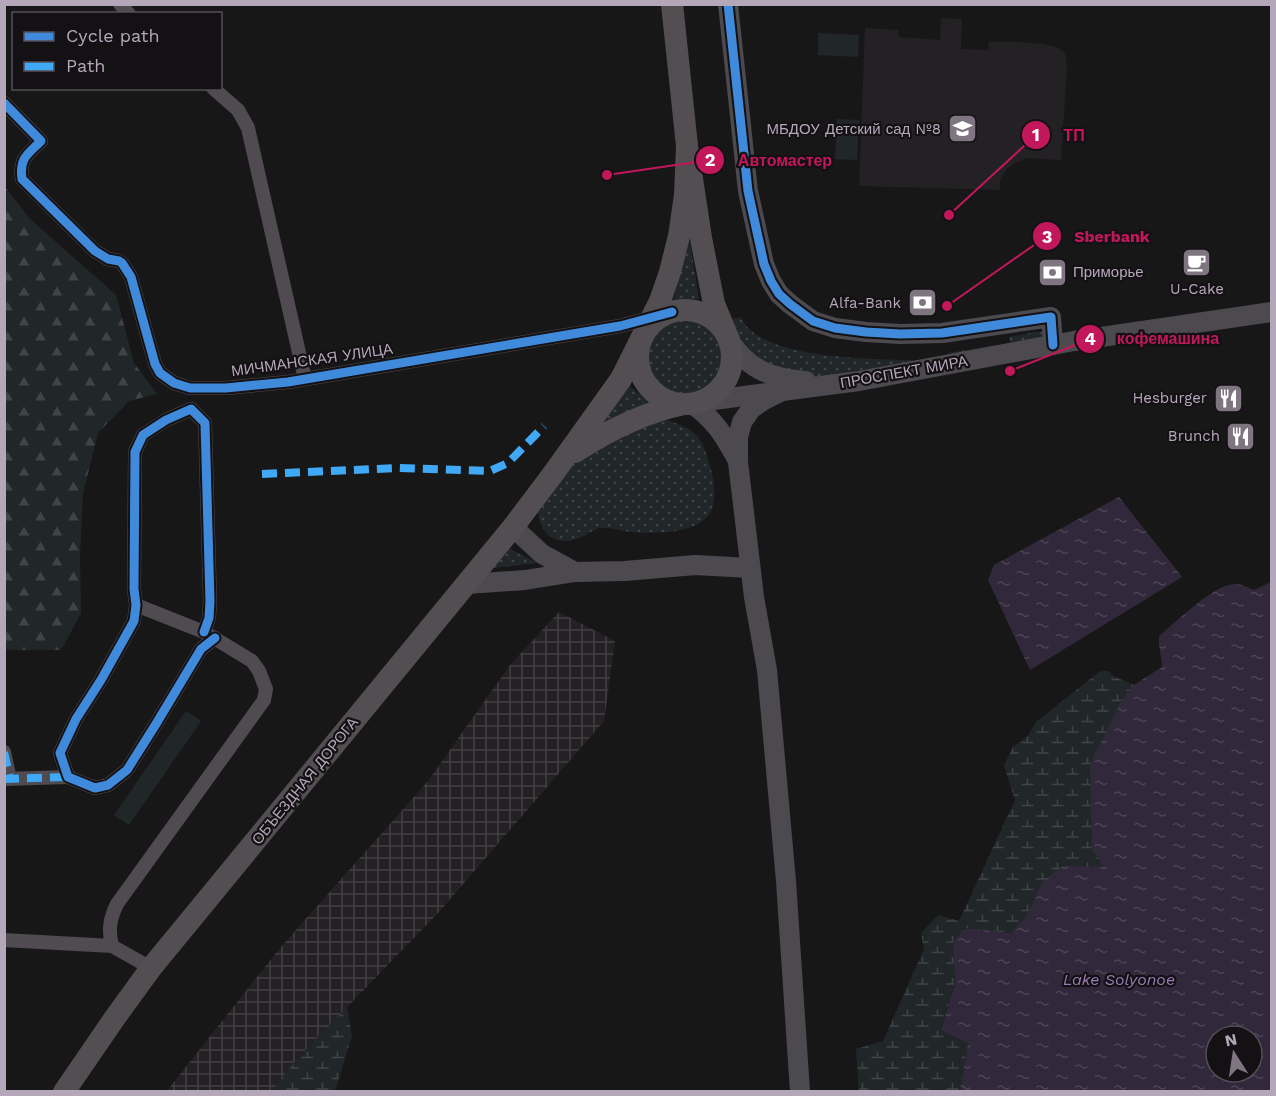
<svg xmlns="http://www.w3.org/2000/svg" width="1276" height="1096" font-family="'Work Sans',sans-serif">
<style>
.built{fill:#242124}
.industrial{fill:url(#industrial-grid)}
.grass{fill:url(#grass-dots)}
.forest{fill:url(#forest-firs)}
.wetland{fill:url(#wetland-marsh)}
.park{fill:#212729}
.water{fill:url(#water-ripples);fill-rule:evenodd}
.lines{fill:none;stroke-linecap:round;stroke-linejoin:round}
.street{stroke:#4f4b51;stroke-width:14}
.secondary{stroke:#4d4a4f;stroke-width:20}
.primary{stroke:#524e52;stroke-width:22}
.quiet{stroke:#3fa9f5;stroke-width:8;stroke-dasharray:15 8;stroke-linecap:butt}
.cycleway-casing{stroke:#141114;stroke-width:13}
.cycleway{stroke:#408adc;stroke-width:9}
.labels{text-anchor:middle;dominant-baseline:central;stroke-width:4.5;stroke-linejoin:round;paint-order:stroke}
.poi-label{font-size:15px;fill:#b5a7ba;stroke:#141114;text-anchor:end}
.street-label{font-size:15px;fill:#b5a7ba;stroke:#141114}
.water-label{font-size:16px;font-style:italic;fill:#9b7cb7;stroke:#141114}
.leader{fill:none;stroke:#c2185b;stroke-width:2}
.callout-dot{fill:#c2185b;stroke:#141114;stroke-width:2}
.mark-label{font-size:18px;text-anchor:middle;font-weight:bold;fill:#fff}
.callout-label{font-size:16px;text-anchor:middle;font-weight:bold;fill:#c2185b;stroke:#141114;stroke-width:4.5;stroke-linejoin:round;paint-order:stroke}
</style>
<defs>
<pattern id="industrial-grid" width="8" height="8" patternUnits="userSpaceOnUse" patternTransform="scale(1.5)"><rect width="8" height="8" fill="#242124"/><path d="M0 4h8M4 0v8" fill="none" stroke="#423e42"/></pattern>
<pattern id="grass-dots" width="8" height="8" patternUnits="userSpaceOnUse" patternTransform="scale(1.5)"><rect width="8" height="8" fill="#212729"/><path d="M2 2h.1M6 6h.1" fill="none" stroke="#3f4446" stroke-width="1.8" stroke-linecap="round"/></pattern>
<pattern id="forest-firs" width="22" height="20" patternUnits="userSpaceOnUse" patternTransform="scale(1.5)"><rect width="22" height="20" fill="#212729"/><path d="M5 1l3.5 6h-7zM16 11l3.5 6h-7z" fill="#3f4446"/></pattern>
<pattern id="wetland-marsh" width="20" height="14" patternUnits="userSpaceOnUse" patternTransform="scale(1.5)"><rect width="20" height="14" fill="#212729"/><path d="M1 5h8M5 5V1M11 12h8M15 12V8" fill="none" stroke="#3f4446"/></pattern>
<pattern id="water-ripples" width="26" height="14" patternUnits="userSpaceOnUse" patternTransform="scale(1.5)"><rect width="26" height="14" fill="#31293b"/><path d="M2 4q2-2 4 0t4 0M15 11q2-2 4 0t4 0" fill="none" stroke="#4d4555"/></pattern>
</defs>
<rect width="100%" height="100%" fill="#181718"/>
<path class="built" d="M941 18 962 19 961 49 988 50 989 42H1019L1043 44 1057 47 1064 52 1066 57 1067 67 1061 160 1028 158 1017 162 1007 169 1000 180V190L859 186 865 28 898 30 899 37 940 40Z"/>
<path class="industrial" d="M559 612 615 641 604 721 439 912 297 1059 272 1091 166 1092 280 948 428 781 510 665Z"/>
<g class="grass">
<path d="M689 235 699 299H674Z"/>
<path d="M740 317C743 320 745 325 748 328 780 359 870 359 913 360L901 369 813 379 793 376 762 361 742 341 732 319Z"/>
<circle cx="684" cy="358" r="38"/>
<path d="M1035 332H1044L1046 337 949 359 948 353 1010 343 1009 337Z"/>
<path d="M627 377 631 387 653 407 594 429Z"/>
<path d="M666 420C697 430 701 435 710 466 714 479 717 497 711 511 701 534 653 534 631 532 621 531 610 527 599 528 595 529 591 532 587 534 578 539 567 543 557 540 544 536 539 523 538 511L579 456 617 433Z"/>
<path d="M503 545 537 563 482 569Z"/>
</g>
<path class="forest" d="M5 187 30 219 116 295 134 363 157 394 129 401 98 433 83 493 80 554 81 613 61 650H9L5 648Z"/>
<g class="wetland">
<path d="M1104 671H1108L1113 676 1134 685 1123 698 1104 867 1042 882 1027 915 1011 933 966 928 953 941 955 982 941 1029 968 1043 960 1091H859L856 1049 883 1041 924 949 921 933 938 915 959 921 1015 800 1004 765 1013 747 1028 736 1036 722 1094 676 1099 672Z"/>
<path d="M347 1007 352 1036 335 1091H272L297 1059Z"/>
</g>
<g class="park">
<path d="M818 33 859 35 858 57 818 55Z"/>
<path d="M837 119 859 120 857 160 835 159Z"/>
<path d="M186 711 201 721 129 825 114 815Z"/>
</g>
<g class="water">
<path d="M1119 497 1182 577 1030 670 988 580 994 565Z"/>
<path d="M1271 582V1091H960L968 1043 941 1030 955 983 953 941 966 928 1011 933 1027 915 1042 882 1063 866 1104 867 1092 849 1090 764 1123 698 1134 685 1162 667C1162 656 1158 647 1159 636 1175 623 1216 582 1236 584 1242 584 1248 588 1254 590ZM1216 1036H1252V1072H1216Z"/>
</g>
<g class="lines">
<g class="street">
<path d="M120 4 129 14"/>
<path d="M213 88 238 110 248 128 305 379"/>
<path d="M4 103 41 141C28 154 19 158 22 179L95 251 108 259 119 261 122 263 131 277 155 364 160 373 174 383 190 388H226L288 382 620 326 672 312"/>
<path d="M204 632 209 618 210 601 205 423 191 409 166 420 143 435 135 452 134 589 136 605 134 621 101 680 76 719 60 753 68 777 95 788 108 785 127 770 156 724 201 649 215 638"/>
<path d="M4 752 10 779"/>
<path d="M4 779 68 777"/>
<path d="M4 940 112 946 151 968"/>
<path d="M112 946C108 930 110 918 117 904L264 700 266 689 259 671 252 661 204 632 136 605"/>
</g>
<g class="secondary">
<path d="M728 4 748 191 764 264 771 281 779 294 790 304 813 321 835 328 866 332 900 334 942 333 1051 317 1053 345"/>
<path d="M729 340C749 370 770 378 806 381"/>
<path d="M782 391 764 400 751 409 742 422 738 437V462L754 597 767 670 786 881 800 1092"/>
<path d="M691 403 859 381 1074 341 1272 312"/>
<path d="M691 403C715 420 723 434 737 459"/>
<path d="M513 527 542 554 575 572"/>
<path d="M467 584 525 580 575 572 625 571 695 565 750 568"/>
</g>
<g class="primary">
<path d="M672 4 687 146 701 238 714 304 729 340"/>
<circle cx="685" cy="357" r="47"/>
<path d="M575 452C609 430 645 412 684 404"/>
<path d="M64 1092 114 1019 151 968 513 527 553 474 621 379 660 301 670 272 679 236 685 195 687 146"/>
</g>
<g class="quiet">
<path d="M262 474 397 468 490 471 508 463 544 426"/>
<path d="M4 752 10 779"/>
<path d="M4 779 68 777"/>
</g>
<defs>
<g id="cycleway">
<path d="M728 4 748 191 764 264 771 281 779 294 790 304 813 321 835 328 866 332 900 334 942 333 1051 317 1053 345"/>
<path d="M4 103 41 141C28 154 19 158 22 179L95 251 108 259 119 261 122 263 131 277 155 364 160 373 174 383 190 388H226L288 382 620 326 672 312"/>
<path d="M204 632 209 618 210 601 205 423 191 409 166 420 143 435 135 452 134 589 136 605 134 621 101 680 76 719 60 753 68 777 95 788 108 785 127 770 156 724 201 649 215 638"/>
</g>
</defs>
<use href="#cycleway" class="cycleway-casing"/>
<use href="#cycleway" class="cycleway"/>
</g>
<defs>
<symbol id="school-square" viewBox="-11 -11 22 22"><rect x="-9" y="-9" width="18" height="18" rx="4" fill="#7e7581" stroke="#141114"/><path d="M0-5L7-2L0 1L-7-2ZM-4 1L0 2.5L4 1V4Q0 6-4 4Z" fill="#fff"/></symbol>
<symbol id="cafe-square" viewBox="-11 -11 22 22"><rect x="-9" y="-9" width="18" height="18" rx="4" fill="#7e7581" stroke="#141114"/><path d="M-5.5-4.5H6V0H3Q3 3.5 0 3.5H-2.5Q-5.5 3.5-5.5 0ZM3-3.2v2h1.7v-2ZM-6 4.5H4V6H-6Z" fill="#fff"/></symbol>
<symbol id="bank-square" viewBox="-11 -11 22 22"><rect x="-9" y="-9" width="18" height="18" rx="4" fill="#7e7581" stroke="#141114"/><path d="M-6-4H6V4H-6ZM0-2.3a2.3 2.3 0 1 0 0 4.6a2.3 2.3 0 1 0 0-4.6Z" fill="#fff"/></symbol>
<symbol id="restaurant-square" viewBox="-11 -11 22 22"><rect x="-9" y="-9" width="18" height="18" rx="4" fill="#7e7581" stroke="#141114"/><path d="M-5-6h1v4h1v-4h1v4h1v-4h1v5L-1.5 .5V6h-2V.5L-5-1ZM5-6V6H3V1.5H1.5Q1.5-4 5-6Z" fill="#fff"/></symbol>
</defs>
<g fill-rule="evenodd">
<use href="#school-square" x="946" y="112" width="33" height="33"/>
<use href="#cafe-square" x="1180" y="246" width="33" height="33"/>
<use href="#bank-square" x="1036" y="256" width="33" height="33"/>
<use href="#bank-square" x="906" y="286" width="33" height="33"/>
<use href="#restaurant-square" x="1212" y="382" width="33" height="33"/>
<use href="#restaurant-square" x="1224" y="420" width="33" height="33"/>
</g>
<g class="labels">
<g class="poi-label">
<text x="941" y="129">МБДОУ Детский сад №8</text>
<text x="1073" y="272" text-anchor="start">Приморье</text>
<text x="1197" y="289" text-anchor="middle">U-Cake</text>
<text x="901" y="303">Alfa-Bank</text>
<text x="1207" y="398">Hesburger</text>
<text x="1220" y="436">Brunch</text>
</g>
<g class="street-label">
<text transform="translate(312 360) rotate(-8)">МИЧМАНСКАЯ УЛИЦА</text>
<text transform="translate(904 372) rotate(-10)">ПРОСПЕКТ МИРА</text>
<text transform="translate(305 781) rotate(-51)">ОБЪЕЗДНАЯ ДОРОГА</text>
</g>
<g class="water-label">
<text x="1119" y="979">Lake Solyonoe</text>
</g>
</g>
<path class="leader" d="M949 215L1036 135M607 175L710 160M947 306L1047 236M1010 371L1090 339"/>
<g class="callout-dot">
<circle cx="949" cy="215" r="6"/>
<circle cx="607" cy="175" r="6"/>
<circle cx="947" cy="306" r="6"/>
<circle cx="1010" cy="371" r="6"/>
<circle cx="1036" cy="135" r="15"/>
<circle cx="710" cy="160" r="15"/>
<circle cx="1047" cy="236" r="15"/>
<circle cx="1090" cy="339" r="15"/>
</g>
<g class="mark-label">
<text x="1036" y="141">1</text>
<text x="710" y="166">2</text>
<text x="1047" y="243">3</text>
<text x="1090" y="345">4</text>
</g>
<g class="callout-label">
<text x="1074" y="141">ТП</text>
<text x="785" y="166">Автомастер</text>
<text x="1112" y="242">Sberbank</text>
<text x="1168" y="344">кофемашина</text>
</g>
<rect width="1276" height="1096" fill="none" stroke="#b5a7ba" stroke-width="12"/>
<rect x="12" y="12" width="210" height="78" fill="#141114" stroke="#544d56" stroke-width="1.5"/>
<rect x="24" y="32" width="30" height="9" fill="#408adc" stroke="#544d56" stroke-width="1.5"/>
<text x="66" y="42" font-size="18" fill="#b5a7ba">Cycle path</text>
<rect x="24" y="62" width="30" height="9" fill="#3fa9f5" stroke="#544d56" stroke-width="1.5"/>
<text x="66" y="72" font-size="18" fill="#b5a7ba">Path</text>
<g transform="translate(1234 1054) rotate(348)"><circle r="28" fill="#141114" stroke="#544d56" stroke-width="1.5"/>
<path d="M0-4.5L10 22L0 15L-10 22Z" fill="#7e7581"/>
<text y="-9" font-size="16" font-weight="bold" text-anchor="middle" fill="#b5a7ba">N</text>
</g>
</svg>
